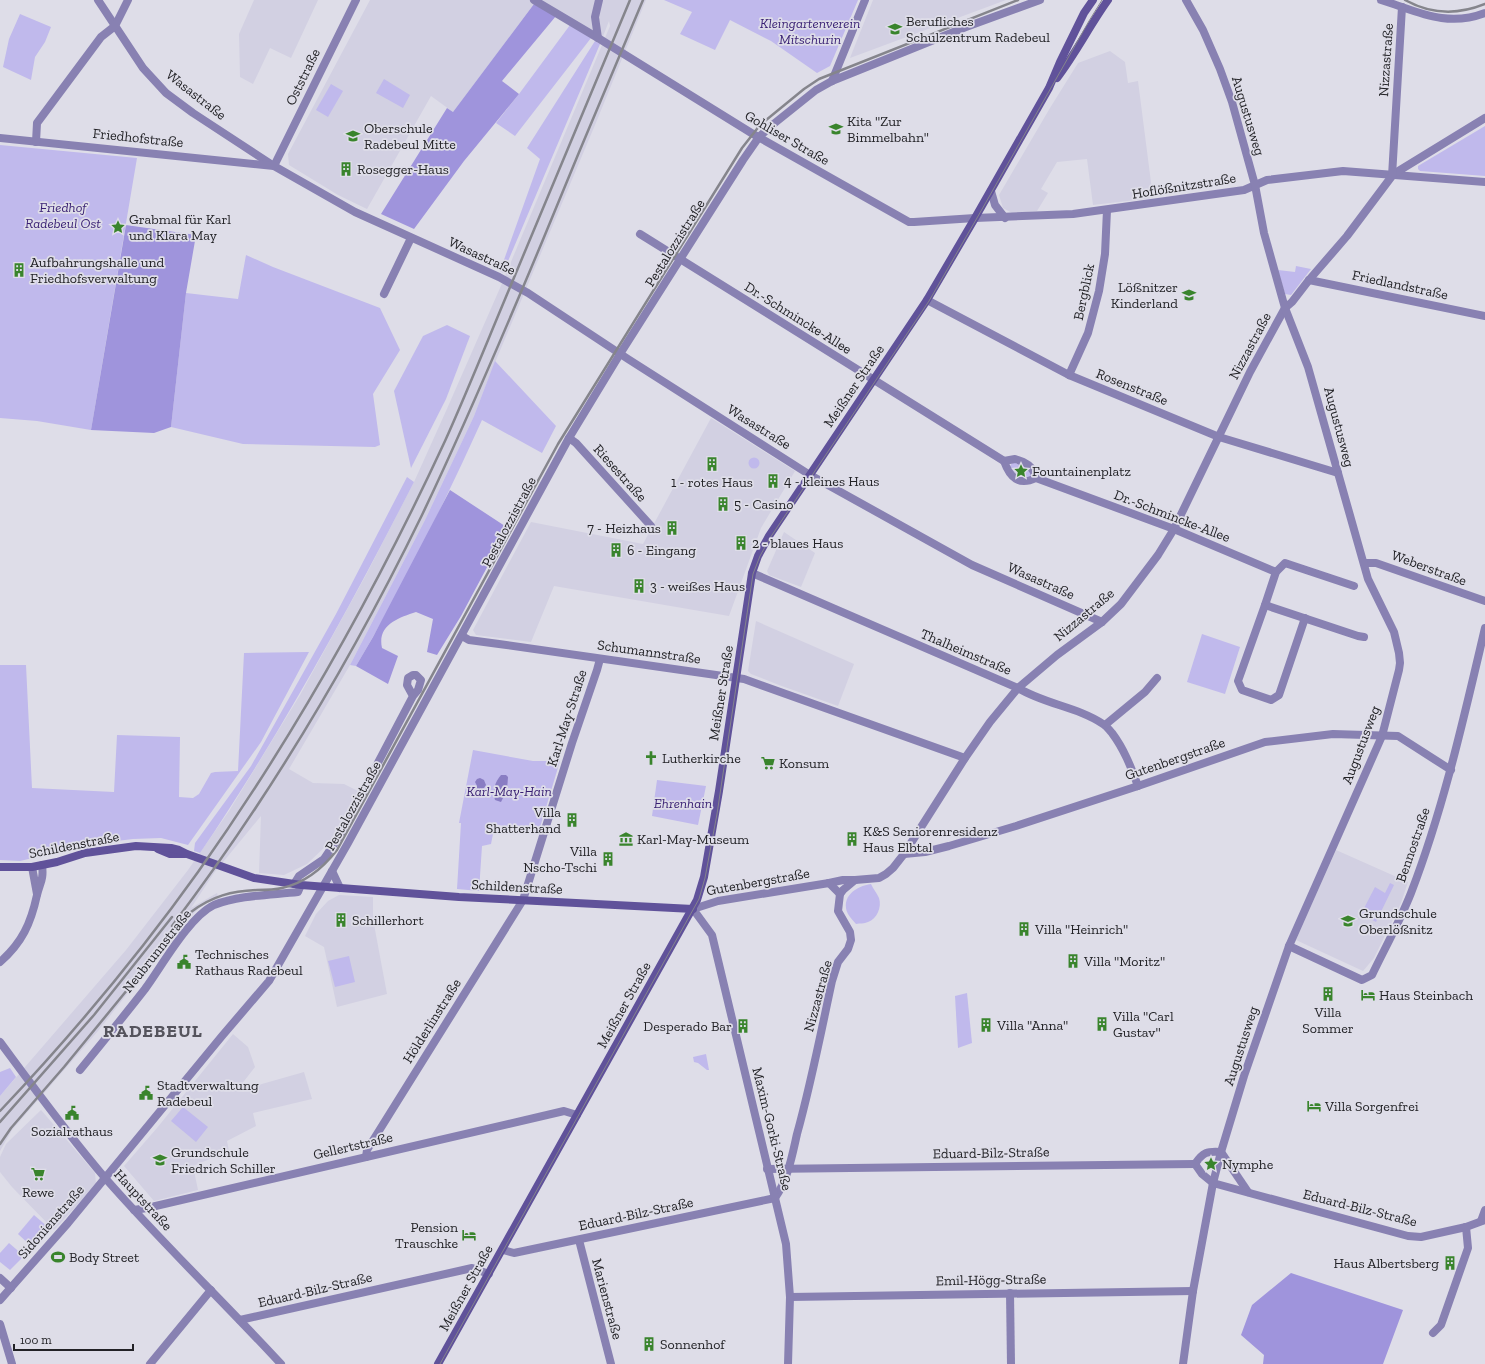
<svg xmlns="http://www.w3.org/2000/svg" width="1485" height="1364" font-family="'Zilla Slab',serif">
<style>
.built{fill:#d2d0e2}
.green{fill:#c0b9ec}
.forest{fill:#9f94dc}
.water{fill:#897dc3}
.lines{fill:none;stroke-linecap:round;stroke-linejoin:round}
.street{stroke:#8881b2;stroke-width:8}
.secondary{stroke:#60529a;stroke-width:8}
.tram{stroke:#85858c;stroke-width:1}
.rail{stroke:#85858c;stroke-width:2.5}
.labels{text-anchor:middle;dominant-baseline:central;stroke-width:3.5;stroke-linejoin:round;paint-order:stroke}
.poi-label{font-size:14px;fill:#222226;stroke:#dedde8;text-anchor:start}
.park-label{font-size:14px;font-style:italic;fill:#381f73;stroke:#dedde8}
.street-label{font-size:14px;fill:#222226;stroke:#dedde8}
.district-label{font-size:18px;font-weight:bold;letter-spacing:1px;fill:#55545d;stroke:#dedde8}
</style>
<rect width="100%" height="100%" fill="#dedde8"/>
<g class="built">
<path d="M254 0H318L291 58 270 48 253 84 240 77 239 34Z"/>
<path d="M370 0H646L595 125 491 372 474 416 425 520 350 665 289 769 313 783 344 784 358 791 329 843 307 864 284 875 259 873 261 816 214 873 191 908 217 893 219 899 206 903 197 910 179 928 98 1031 12 1130 0 1151V1096L126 950 188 870 229 811 300 695 366 575 414 482 446 411 500 288 610 26 609 21 600 44 556 16 534 4 453 112 431 96 367 209 338 195 289 165 288 154Z"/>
<path d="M873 0H1006L850 58Z"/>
<path d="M1110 51 1125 62 1128 83 1138 81 1153 198 1093 205 1087 159 1057 162 1041 189 1048 193 1037 211 1012 213 1003 208 999 195 1050 108 1078 63Z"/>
<path d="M711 418 795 471 761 528 729 616 554 586 531 642 476 635 473 630 531 522 643 544Z"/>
<path d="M784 532 815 553 801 587 769 575 767 571Z"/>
<path d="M756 621 854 664 838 706 779 685 751 674 748 671Z"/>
<path d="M1336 850 1408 882 1401 903 1374 958 1363 971 1296 940Z"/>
<path d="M339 895 373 897V919L387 994 337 1007 324 947 305 936 316 914 328 901Z"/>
<path d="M233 1034 248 1047 255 1067 241 1085 244 1089 304 1072 312 1099 253 1113 256 1126 227 1141 229 1151 193 1166 198 1190 154 1201 124 1166 157 1128Z"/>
<path d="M41 1110 95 1173 96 1185 54 1230 12 1187 0 1172V1157L6 1144Z"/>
</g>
<g class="green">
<path d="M664 0H858L830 66 817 73 771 41 730 20 715 50 680 34 692 12Z"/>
<path d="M20 14 51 27 45 42 35 57 31 80 3 67 9 39Z"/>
<path d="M570 25 591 38 515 136 496 123 519 94Z"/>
<path d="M595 41 600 44 503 273 500 271 540 159 527 148Z"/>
<path d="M384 79 410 95 403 108 376 93Z"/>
<path d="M331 84 343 91 328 117 316 110Z"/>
<path d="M1485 126V176L1420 171 1418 169V166Z"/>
<path d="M0 145 137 158 91 430 37 421 0 418Z"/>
<path d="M246 255 273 267 380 308 400 350 373 394 380 445 375 447 243 444 171 427 186 293 238 299Z"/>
<path d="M1296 266 1311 269 1291 295 1285 294 1278 270 1295 272Z"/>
<path d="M447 325 470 336 446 399 411 468 394 391 423 336Z"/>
<path d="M495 361 556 426 542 453 482 420C444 504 403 587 356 666L350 665 425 520 474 416Z"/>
<circle cx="754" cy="463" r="5.5"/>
<path d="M1012 463C1022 462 1028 468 1032 476 1021 480 1016 474 1010 466Z"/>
<path d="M407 477 414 482C349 609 280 735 200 853L194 851 195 843 251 766 336 614Z"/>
<path d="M1202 634 1240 647 1225 694 1187 682Z"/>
<path d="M309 652 261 742 188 845 161 838 133 839 92 844 20 861 0 860V665H26L32 788 114 792 117 735 180 737 179 797 193 798 199 794 211 773 215 772 238 771 244 653Z"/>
<path d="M473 750 533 761H560L538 834 495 824 491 844 482 846 479 891 457 889 461 823H459Z"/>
<path d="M657 780 706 786 698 825 652 816Z"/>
<path d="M1390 883 1394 885 1376 922 1361 914 1375 887 1385 893Z"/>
<path d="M871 884C873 889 877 893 879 898 882 907 877 919 868 922 864 924 860 923 856 924 853 921 850 917 848 914 840 897 856 886 871 884Z"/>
<path d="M349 956 355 982 335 987 328 961Z"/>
<path d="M967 993 972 1043 958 1048 955 996Z"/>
<path d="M706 1054 709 1070H707L698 1063 694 1062 693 1057Z"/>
<path d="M10 1068 16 1077 0 1096V1072Z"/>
<path d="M183 1107 208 1127 196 1142 171 1121Z"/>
<path d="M34 1215 49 1228 32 1247 18 1234Z"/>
<path d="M9 1243 24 1256 10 1270 0 1262V1253Z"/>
</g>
<g class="forest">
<path d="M534 4 556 16 502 81 519 94 464 161 414 229 381 214 447 108 453 112Z"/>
<path d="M126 225 196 235 186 293 171 427 154 433 91 430Z"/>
<path d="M450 490 508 528 461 616 437 655 427 652 433 619 416 612C398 618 377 625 382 648L398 656 388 684 356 666 373 637Z"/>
<path d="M1291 1273 1403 1310 1383 1364H1263L1264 1355 1241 1335 1252 1305Z"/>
</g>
<g class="water">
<path d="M501 775H506L508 777 507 790 501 802 495 800C492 791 495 782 501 775Z"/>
<path d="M480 778 484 780 486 785 482 791 477 793 474 792V789L477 786 475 782 477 779Z"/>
</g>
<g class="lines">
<g class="street">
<path d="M98 0 143 68 166 93 193 113 274 166 355 212 499 277 528 293 628 359 810 475 972 565 1102 622"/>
<path d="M534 0 598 38 753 134 909 222H914L975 218 1073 214 1244 190 1267 180 1343 171 1485 182"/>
<path d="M1381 0C1417 11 1446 28 1485 13"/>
<path d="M598 38 595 17 599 0"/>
<path d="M832 81 865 0"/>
<path d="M0 138 274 166 356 0"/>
<path d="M36 142 37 123 101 37 115 26 128 0"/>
<path d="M1392 175 1485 118"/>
<path d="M991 191 995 205 1005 218"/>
<path d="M640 234 1004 461"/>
<path d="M1309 280 1485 316"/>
<path d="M384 294 411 238"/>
<path d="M927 300 1069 375 1219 437 1338 473"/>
<path d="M1069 375 1088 333 1099 291 1105 254 1107 210"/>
<path d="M569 438 576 443 651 526"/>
<path d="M1015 459C1026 462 1033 466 1036 478 1019 486 1010 478 1004 461Z"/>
<path d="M1036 478 1174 529 1276 572"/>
<path d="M1364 563H1376L1485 601"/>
<path d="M752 573 1018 688C1044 704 1078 707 1103 724 1107 726 1109 730 1112 733 1124 749 1131 767 1138 786"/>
<path d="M1354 586 1285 563 1276 572 1265 605 1358 636 1364 637"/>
<path d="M1265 605 1238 681 1242 690 1271 700 1279 695 1305 618"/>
<path d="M462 636 469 640 499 644 744 679 965 758"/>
<path d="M1105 725 1145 692 1157 678"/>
<path d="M904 854 925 852 949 846 1016 826 1138 786 1265 742 1333 734 1398 736 1451 770"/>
<path d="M32 867 37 894"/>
<path d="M332 871 340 888"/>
<path d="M829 883 843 880H855"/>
<path d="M294 884 299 876 324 859 340 835 413 696 418 690 421 680 416 675H413L408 678 407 685 413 696"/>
<path d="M1289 946 1362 980 1372 975C1385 948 1400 921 1411 893 1444 807 1464 717 1485 628"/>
<path d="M0 962C22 943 31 923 37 895 40 883 44 879 42 865"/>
<path d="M0 1042C34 1088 68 1135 106 1179 162 1243 223 1301 281 1364"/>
<path d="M80 1070C102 1043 124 1016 145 989 162 966 189 917 214 905 239 895 272 895 298 892L301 885"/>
<path d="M1221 1152 1248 1192"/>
<path d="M366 1157 367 1150 523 900 572 743 597 670 600 659"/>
<path d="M1195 1164 1202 1174 1213 1183 1408 1236 1421 1237 1466 1227 1485 1220"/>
<path d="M1195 1164C1203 1152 1207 1151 1221 1152"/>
<path d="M767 1169 1195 1164"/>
<path d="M134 1210 147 1208 564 1111 577 1115"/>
<path d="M1481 1221 1485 1210"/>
<path d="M579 1240 611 1364"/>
<path d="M503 1250 514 1253 775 1198C788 1179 792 1156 797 1134 811 1084 821 1032 832 981L838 962 848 949 851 940 850 932 838 911 840 894 843 890 855 880 879 878 886 874 893 868 904 854 965 758 990 722 1018 688 1057 655 1102 622 1121 604 1158 555 1174 529 1250 372 1285 308 1292 302 1309 280 1347 236 1392 176 1402 7"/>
<path d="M0 1278 11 1288"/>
<path d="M1010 1293 1011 1364"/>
<path d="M790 1297 1193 1291"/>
<path d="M0 1300 68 1223 222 1036 269 981 348 843 569 438 620 354 743 160 759 137 771 126 816 90 832 81 966 27 1040 0"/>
<path d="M240 1320 472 1268 489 1274"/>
<path d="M0 1324 12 1364"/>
<path d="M1433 1333 1441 1325 1468 1248 1466 1227"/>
<path d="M150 1364 211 1290"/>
<path d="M788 1364 790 1297 786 1244 712 935 693 909 718 901 829 883 840 894"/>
<path d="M1183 1364 1193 1291 1213 1183 1221 1152 1244 1076 1289 946 1382 736 1399 670 1400 663 1399 653 1394 632 1368 579 1308 367 1285 308 1264 233 1255 185 1232 102 1220 69 1203 30 1186 0"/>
</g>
<g class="secondary">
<path d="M1057 78C1076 53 1090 25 1108 0"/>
<path d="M158 849 170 854H185"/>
<path d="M0 867H32L57 862 85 853 136 846 171 848 179 850 187 854 254 878 301 885 459 897 693 909"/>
<path d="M438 1364 697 900 704 877 719 791 752 573 758 556 769 536 927 300 975 218 1049 88 1060 62 1084 13 1093 0"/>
</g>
<path class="tram" d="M440 1364 699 899 705 878 717 814 753 574 760 556 770 538 929 301 977 218 1089 21 1102 0"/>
<g class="rail">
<path d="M1405 0C1430 14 1458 15 1485 4"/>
<path d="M172 926C269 798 352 659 422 515 465 425 504 333 542 242 575 161 609 81 643 0"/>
<path d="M0 1111C71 1036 138 956 198 872 293 738 376 590 445 441 467 392 487 342 508 292 549 195 589 97 630 0"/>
<path d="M0 1122 94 1015 172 917"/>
<path d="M0 1144 11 1128 64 1067 191 912C212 896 232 891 257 890 266 890 274 890 282 888 305 883 323 868 337 850L558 444 742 148 760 125 804 89 819 79 1018 0"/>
</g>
</g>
<defs>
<symbol id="school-bare" viewBox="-9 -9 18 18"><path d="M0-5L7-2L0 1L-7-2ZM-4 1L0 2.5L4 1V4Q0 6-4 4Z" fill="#39842c" stroke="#dedde8" stroke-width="2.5" paint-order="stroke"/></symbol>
<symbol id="building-bare" viewBox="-9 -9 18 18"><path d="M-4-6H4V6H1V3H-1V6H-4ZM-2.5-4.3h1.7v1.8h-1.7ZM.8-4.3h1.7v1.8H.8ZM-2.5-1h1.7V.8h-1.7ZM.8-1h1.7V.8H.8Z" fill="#39842c" stroke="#dedde8" stroke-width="2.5" paint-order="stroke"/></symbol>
<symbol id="sight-bare" viewBox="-9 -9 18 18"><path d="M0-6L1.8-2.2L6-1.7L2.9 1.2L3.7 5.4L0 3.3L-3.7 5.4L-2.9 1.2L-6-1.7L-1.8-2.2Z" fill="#39842c" stroke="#dedde8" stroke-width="2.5" paint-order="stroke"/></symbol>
<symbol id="church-bare" viewBox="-9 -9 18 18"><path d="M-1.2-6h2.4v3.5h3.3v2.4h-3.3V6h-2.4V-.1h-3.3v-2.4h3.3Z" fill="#39842c" stroke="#dedde8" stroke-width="2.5" paint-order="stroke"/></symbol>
<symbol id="supermarket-bare" viewBox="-9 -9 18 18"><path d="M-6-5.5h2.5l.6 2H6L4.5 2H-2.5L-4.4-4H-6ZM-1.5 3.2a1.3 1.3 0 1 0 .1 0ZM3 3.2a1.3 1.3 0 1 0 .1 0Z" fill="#39842c" stroke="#dedde8" stroke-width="2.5" paint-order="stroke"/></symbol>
<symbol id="museum-bare" viewBox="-9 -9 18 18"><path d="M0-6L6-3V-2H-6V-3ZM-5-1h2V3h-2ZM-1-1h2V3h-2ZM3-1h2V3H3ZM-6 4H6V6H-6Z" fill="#39842c" stroke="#dedde8" stroke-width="2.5" paint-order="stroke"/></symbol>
<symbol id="civic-bare" viewBox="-9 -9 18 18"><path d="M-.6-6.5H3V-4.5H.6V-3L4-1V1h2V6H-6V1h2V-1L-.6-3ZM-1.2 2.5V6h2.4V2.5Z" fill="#39842c" stroke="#dedde8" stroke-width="2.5" paint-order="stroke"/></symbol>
<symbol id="hotel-bare" viewBox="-9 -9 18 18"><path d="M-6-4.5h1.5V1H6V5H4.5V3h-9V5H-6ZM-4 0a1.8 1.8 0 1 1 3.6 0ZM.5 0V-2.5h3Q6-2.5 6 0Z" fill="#39842c" stroke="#dedde8" stroke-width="2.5" paint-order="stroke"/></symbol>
<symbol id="stadium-bare" viewBox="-9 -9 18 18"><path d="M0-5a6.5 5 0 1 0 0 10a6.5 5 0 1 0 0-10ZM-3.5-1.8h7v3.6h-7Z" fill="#39842c" stroke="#dedde8" stroke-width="2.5" paint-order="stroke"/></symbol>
</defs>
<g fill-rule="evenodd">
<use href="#school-bare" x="885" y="19" width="20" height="20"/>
<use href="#school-bare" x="826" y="119" width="20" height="20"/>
<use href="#school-bare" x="343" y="126" width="20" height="20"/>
<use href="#building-bare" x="336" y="159" width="20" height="20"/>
<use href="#sight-bare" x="108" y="217" width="20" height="20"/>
<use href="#building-bare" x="9" y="260" width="20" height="20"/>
<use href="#school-bare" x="1179" y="285" width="20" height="20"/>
<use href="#building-bare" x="702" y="454" width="20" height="20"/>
<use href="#sight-bare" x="1011" y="461" width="20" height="20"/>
<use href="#building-bare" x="763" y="471" width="20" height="20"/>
<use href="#building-bare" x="713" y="494" width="20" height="20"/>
<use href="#building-bare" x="662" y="518" width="20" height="20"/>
<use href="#building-bare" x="731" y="533" width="20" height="20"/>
<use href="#building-bare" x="606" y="540" width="20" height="20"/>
<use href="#building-bare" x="629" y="576" width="20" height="20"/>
<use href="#church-bare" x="641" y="748" width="20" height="20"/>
<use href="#supermarket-bare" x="758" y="753" width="20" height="20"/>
<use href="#building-bare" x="562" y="810" width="20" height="20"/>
<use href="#museum-bare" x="616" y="829" width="20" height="20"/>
<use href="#building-bare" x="842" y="829" width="20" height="20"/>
<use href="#building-bare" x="598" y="849" width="20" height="20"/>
<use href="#building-bare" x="331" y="910" width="20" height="20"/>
<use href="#school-bare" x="1338" y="911" width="20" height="20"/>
<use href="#building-bare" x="1014" y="919" width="20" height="20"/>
<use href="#building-bare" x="1063" y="951" width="20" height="20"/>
<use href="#civic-bare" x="174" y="952" width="20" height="20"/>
<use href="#building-bare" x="1318" y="984" width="20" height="20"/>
<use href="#hotel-bare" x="1358" y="985" width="20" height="20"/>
<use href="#building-bare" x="1092" y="1014" width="20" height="20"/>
<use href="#building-bare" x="976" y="1015" width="20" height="20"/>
<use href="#building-bare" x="733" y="1016" width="20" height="20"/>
<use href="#civic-bare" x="136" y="1083" width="20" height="20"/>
<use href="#hotel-bare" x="1304" y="1096" width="20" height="20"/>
<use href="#civic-bare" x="62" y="1103" width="20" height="20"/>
<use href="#school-bare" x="150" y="1150" width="20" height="20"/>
<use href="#sight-bare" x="1201" y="1154" width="20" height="20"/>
<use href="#supermarket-bare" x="28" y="1164" width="20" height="20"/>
<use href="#hotel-bare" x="459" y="1225" width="20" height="20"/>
<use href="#stadium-bare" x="48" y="1247" width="20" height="20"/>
<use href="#building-bare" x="1440" y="1253" width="20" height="20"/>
<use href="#building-bare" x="639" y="1334" width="20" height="20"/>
</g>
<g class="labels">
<g class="poi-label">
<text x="906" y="21">Berufliches<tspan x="906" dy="16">Schulzentrum Radebeul</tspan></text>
<text x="847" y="121">Kita "Zur<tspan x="847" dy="16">Bimmelbahn"</tspan></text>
<text x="364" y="128">Oberschule<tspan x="364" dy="16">Radebeul Mitte</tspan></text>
<text x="357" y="169">Rosegger-Haus</text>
<text x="129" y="219">Grabmal für Karl<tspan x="129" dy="16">und Klara May</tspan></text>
<text x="30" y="262">Aufbahrungshalle und<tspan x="30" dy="16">Friedhofsverwaltung</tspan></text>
<text x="1178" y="287" text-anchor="end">Lößnitzer<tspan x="1178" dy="16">Kinderland</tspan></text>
<text x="1032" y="471">Fountainenplatz</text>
<text x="784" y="481">4 - kleines Haus</text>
<text x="712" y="482" text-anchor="middle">1 - rotes Haus</text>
<text x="734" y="504">5 - Casino</text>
<text x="661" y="528" text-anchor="end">7 - Heizhaus</text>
<text x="752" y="543">2 - blaues Haus</text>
<text x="627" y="550">6 - Eingang</text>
<text x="650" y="586">3 - weißes Haus</text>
<text x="662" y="758">Lutherkirche</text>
<text x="779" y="763">Konsum</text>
<text x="561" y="812" text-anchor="end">Villa<tspan x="561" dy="16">Shatterhand</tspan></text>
<text x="863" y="831">K&amp;S Seniorenresidenz<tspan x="863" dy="16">Haus Elbtal</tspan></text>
<text x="637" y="839">Karl-May-Museum</text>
<text x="597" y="851" text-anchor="end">Villa<tspan x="597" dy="16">Nscho-Tschi</tspan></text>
<text x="1359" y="913">Grundschule<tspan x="1359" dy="16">Oberlößnitz</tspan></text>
<text x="352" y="920">Schillerhort</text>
<text x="1035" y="929">Villa "Heinrich"</text>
<text x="195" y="954">Technisches<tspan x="195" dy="16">Rathaus Radebeul</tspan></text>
<text x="1084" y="961">Villa "Moritz"</text>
<text x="1379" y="995">Haus Steinbach</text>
<text x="1328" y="1012" text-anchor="middle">Villa<tspan x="1328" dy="16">Sommer</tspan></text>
<text x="1113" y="1016">Villa "Carl<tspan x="1113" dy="16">Gustav"</tspan></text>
<text x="997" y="1025">Villa "Anna"</text>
<text x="732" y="1026" text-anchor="end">Desperado Bar</text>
<text x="157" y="1085">Stadtverwaltung<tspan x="157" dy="16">Radebeul</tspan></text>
<text x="1325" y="1106">Villa Sorgenfrei</text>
<text x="72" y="1131" text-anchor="middle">Sozialrathaus</text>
<text x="171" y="1152">Grundschule<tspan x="171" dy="16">Friedrich Schiller</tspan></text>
<text x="1222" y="1164">Nymphe</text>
<text x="38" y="1192" text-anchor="middle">Rewe</text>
<text x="458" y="1227" text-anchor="end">Pension<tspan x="458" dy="16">Trauschke</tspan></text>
<text x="69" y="1257">Body Street</text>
<text x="1439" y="1263" text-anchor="end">Haus Albertsberg</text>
<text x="660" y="1344">Sonnenhof</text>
</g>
<g class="park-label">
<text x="810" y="23">Kleingartenverein<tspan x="810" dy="16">Mitschurin</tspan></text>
<text x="63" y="207">Friedhof<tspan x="63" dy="16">Radebeul Ost</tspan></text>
<text x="509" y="791">Karl-May-Hain</text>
<text x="683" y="803">Ehrenhain</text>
</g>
<g class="street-label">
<text transform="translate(1386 60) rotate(-86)">Nizzastraße</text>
<text transform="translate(303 77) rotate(-64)">Oststraße</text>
<text transform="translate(196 95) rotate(38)">Wasastraße</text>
<text transform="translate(1248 116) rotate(73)">Augustusweg</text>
<text transform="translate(138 138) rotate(6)">Friedhofstraße</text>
<text transform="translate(787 138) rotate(30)">Gohliser Straße</text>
<text transform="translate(1184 186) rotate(-9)">Hoflößnitzstraße</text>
<text transform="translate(675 243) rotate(-58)">Pestalozzistraße</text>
<text transform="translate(482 256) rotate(25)">Wasastraße</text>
<text transform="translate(1400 285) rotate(12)">Friedlandstraße</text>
<text transform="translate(1084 292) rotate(-78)">Bergblick</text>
<text transform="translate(798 318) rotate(32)">Dr.-Schmincke-Allee</text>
<text transform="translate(1250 346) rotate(-62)">Nizzastraße</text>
<text transform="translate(854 386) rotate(-56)">Meißner Straße</text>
<text transform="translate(1132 387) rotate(22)">Rosenstraße</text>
<text transform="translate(759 427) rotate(32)">Wasastraße</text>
<text transform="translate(1339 427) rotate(75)">Augustusweg</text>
<text transform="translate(620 473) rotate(48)">Riesestraße</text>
<text transform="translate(1172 516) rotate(21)">Dr.-Schmincke-Allee</text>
<text transform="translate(509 522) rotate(-62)">Pestalozzistraße</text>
<text transform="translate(1429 568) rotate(20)">Weberstraße</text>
<text transform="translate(1041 581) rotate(24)">Wasastraße</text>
<text transform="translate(1084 615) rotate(-40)">Nizzastraße</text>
<text transform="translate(649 652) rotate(8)">Schumannstraße</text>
<text transform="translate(966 652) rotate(23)">Thalheimstraße</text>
<text transform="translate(721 693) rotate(-81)">Meißner Straße</text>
<text transform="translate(567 718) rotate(-72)">Karl-May-Straße</text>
<text transform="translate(1361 745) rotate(-69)">Augustusweg</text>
<text transform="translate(1175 759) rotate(-19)">Gutenbergstraße</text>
<text transform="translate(353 806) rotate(-61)">Pestalozzistraße</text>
<text transform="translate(74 845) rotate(-11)">Schildenstraße</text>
<text transform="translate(1413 845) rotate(-71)">Bennostraße</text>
<text transform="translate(758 882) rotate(-10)">Gutenbergstraße</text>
<text transform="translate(517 887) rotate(3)">Schildenstraße</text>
<text transform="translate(157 951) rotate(-52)">Neubrunnstraße</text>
<text transform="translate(818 996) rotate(-75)">Nizzastraße</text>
<text transform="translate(624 1005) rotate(-61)">Meißner Straße</text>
<text transform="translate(432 1021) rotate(-58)">Hölderlinstraße</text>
<text transform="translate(1241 1046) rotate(-72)">Augustusweg</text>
<text transform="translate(772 1129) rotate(76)">Maxim-Gorki-Straße</text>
<text transform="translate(353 1146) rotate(-13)">Gellertstraße</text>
<text transform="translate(991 1153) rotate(-1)">Eduard-Bilz-Straße</text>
<text transform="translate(143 1200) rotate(47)">Hauptstraße</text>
<text transform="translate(1360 1208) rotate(14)">Eduard-Bilz-Straße</text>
<text transform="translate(636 1214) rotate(-12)">Eduard-Bilz-Straße</text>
<text transform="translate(51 1222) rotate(-49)">Sidonienstraße</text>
<text transform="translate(991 1280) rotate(-1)">Emil-Högg-Straße</text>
<text transform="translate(466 1288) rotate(-61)">Meißner Straße</text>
<text transform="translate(315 1290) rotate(-13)">Eduard-Bilz-Straße</text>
<text transform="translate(607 1299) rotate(75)">Marienstraße</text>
</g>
<g class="district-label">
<text x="153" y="1031">RADEBEUL</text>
</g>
</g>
<path d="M14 1344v6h119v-6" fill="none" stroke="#222226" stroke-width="2"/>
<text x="20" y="1344" font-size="12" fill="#222226" stroke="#dedde8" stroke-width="3" paint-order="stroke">100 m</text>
</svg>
